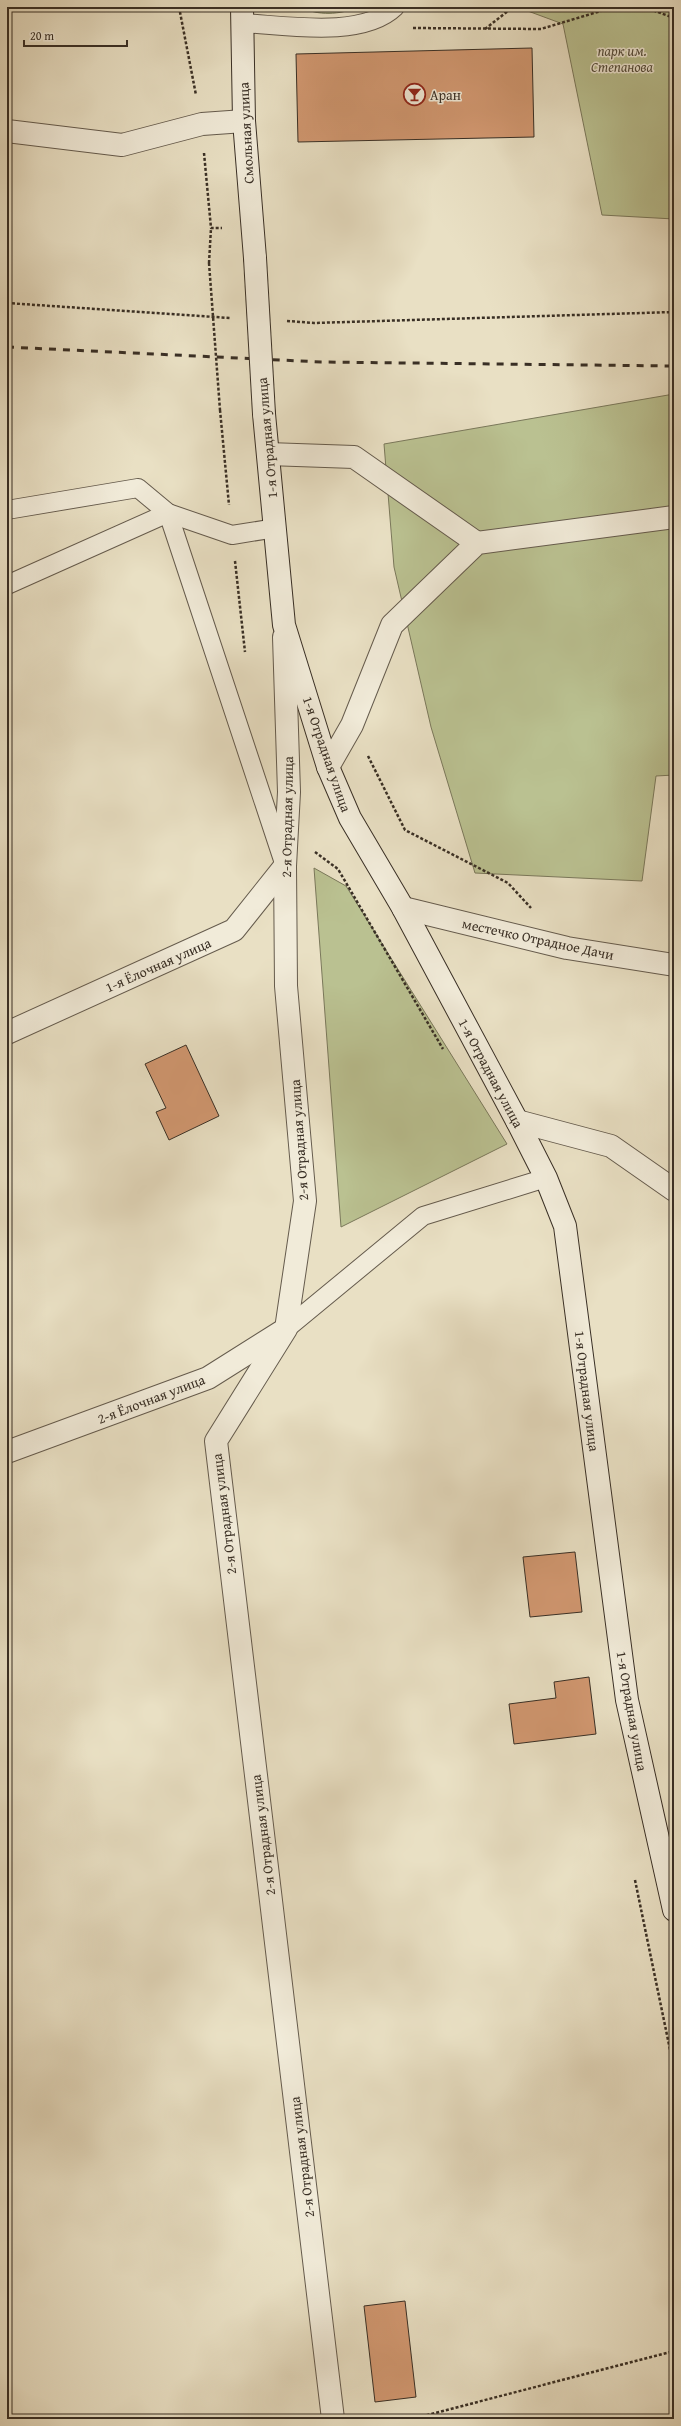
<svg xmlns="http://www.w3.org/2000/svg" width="681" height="2426" font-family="'Gentium Book Plus',serif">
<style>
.green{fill:#bac191;stroke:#7a785b}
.building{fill:#d29871;stroke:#392f25}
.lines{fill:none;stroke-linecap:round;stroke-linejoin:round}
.lane-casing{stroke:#655b4d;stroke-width:20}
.street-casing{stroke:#655b4d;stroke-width:24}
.secondary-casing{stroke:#392f25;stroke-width:24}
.path{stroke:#392f25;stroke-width:2.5;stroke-dasharray:3 2;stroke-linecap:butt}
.lane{stroke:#f1ebd9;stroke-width:18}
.street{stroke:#f1ebd9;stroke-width:22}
.secondary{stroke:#f1ebd9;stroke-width:22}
.rail{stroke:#392f25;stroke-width:3;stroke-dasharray:7 7;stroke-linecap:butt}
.secondary-bridge-casing{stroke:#392f25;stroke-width:24;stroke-linecap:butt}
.path-bridge{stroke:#392f25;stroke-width:2.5;stroke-dasharray:3 2;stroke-linecap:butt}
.secondary-bridge{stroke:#f1ebd9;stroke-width:22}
.labels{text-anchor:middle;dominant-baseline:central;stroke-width:3;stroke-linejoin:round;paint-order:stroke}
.park-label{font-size:14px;font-style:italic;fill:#534c3b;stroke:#f1ebd9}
.poi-label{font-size:14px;fill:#392f25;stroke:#f1ebd9;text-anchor:start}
.street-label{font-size:14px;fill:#392f25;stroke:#f1ebd9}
</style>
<rect width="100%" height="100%" fill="#e9e0c4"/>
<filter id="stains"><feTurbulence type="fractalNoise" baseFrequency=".005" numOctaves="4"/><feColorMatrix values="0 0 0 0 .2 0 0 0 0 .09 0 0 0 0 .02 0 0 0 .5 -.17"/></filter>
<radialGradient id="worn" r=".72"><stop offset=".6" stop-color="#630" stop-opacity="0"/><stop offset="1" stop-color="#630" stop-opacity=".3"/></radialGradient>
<g class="green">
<path d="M301 7H357C341 15 317 16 301 7Z"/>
<path d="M517 7H674V219L602 215 563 24Z"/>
<path d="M674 394V775L656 776 642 881 475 873 431 727 394 567 384 444Z"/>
<path d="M314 868 346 886 507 1144 341 1227Z"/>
</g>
<g class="building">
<path d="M532 48 534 137 298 142 296 54Z"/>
<path d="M186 1045 219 1116 169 1140 156 1112 166 1108 145 1064Z"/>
<path d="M575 1552 582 1612 530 1617 523 1557Z"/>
<path d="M589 1677 596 1734 514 1744 509 1704 556 1698 554 1682Z"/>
<path d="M405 2301 416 2397 375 2402 364 2306Z"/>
</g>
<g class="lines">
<defs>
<g id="lane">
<path d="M242 23C284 25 362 39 395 7"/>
<path d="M7 510 138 488 168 513 283 860"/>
<path d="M7 585 168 513 232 535 276 528"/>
<path d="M286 1329 423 1216 546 1178"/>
</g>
<g id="street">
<path d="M7 131 122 145 202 124 244 121"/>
<path d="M268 454 354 457 477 543"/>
<path d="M284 637 289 792 285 866 286 986 305 1201 286 1329 216 1441 333 2419"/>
<path d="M328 767 352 725 392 625 477 543 674 517"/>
<path d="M403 908 567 948 674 965"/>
<path d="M7 1033 234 930 285 866"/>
<path d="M517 1121 611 1146 674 1190"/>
<path d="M7 1452 208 1378 281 1332"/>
</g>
<g id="secondary">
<path d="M242 7 244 121 255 258"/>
<path d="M264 414 284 625 328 767 350 818 403 908 517 1121 546 1178 565 1226 627 1700 674 1910"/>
</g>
</defs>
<use href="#lane" class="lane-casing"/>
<use href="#street" class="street-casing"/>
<use href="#secondary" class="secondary-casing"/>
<g class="path">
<path d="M179 7 196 95"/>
<path d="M644 7 674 18"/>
<path d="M413 28 541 29 614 7"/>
<path d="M485 29 513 7"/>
<path d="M204 153 211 228H222"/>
<path d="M209 263 211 228"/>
<path d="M7 303 230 318"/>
<path d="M287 321 314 323 674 312"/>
<path d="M220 410 229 505"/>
<path d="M235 561 245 652"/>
<path d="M368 756 405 830 508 883 531 908"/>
<path d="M315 852 338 869 443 1049"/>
<path d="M635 1880 674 2069"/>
<path d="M412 2419 674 2351"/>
</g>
<use href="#lane" class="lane"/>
<use href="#street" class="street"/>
<use href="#secondary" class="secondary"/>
<path class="rail" d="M7 347 321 362 674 366"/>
<defs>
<path id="secondary-bridge" d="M255 258 264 414"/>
</defs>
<use href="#secondary-bridge" class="secondary-bridge-casing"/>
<path class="path-bridge" d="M209 263 220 410"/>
<use href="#secondary-bridge" class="secondary-bridge"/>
</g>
<defs>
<symbol id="bar-ring" viewBox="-11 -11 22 22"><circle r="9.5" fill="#f1ebd9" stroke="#8f2418" stroke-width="1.5"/><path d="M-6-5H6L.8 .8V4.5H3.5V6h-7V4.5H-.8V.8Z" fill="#8f2418"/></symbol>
</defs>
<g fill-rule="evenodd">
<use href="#bar-ring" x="402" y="82" width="25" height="25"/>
</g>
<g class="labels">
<g class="park-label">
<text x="622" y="51">парк им.<tspan x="622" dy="16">Степанова</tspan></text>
</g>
<g class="poi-label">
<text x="430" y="95">Аран</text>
</g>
<g class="street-label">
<text transform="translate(246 133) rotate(-93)">Смольная улица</text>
<text transform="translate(267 438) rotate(-95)">1-я Отрадная улица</text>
<text transform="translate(327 754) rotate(71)">1-я Отрадная улица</text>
<text transform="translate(287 817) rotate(-89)">2-я Отрадная улица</text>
<text transform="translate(538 939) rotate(12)">местечко Отрадное Дачи</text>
<text transform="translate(158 965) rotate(-24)">1-я Ёлочная улица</text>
<text transform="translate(491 1073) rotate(62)">1-я Отрадная улица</text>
<text transform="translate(299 1140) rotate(-94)">2-я Отрадная улица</text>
<text transform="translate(587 1391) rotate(83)">1-я Отрадная улица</text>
<text transform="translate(151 1399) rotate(-21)">2-я Ёлочная улица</text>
<text transform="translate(224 1514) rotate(-97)">2-я Отрадная улица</text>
<text transform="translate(632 1711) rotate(80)">1-я Отрадная улица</text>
<text transform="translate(263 1835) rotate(-97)">2-я Отрадная улица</text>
<text transform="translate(302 2157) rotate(-97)">2-я Отрадная улица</text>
</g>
</g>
<rect width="681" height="2426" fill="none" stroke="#e9e0c4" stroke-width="24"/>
<rect x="8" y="8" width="665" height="2410" fill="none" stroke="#392f25" stroke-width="2"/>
<rect x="12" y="12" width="657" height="2402" fill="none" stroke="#392f25"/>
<path d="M24 40v6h103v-6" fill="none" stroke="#392f25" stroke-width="2"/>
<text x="30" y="40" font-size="12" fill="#392f25" stroke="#f1ebd9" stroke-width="3" paint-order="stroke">20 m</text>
<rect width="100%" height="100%" filter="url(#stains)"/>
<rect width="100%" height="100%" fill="url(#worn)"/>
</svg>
